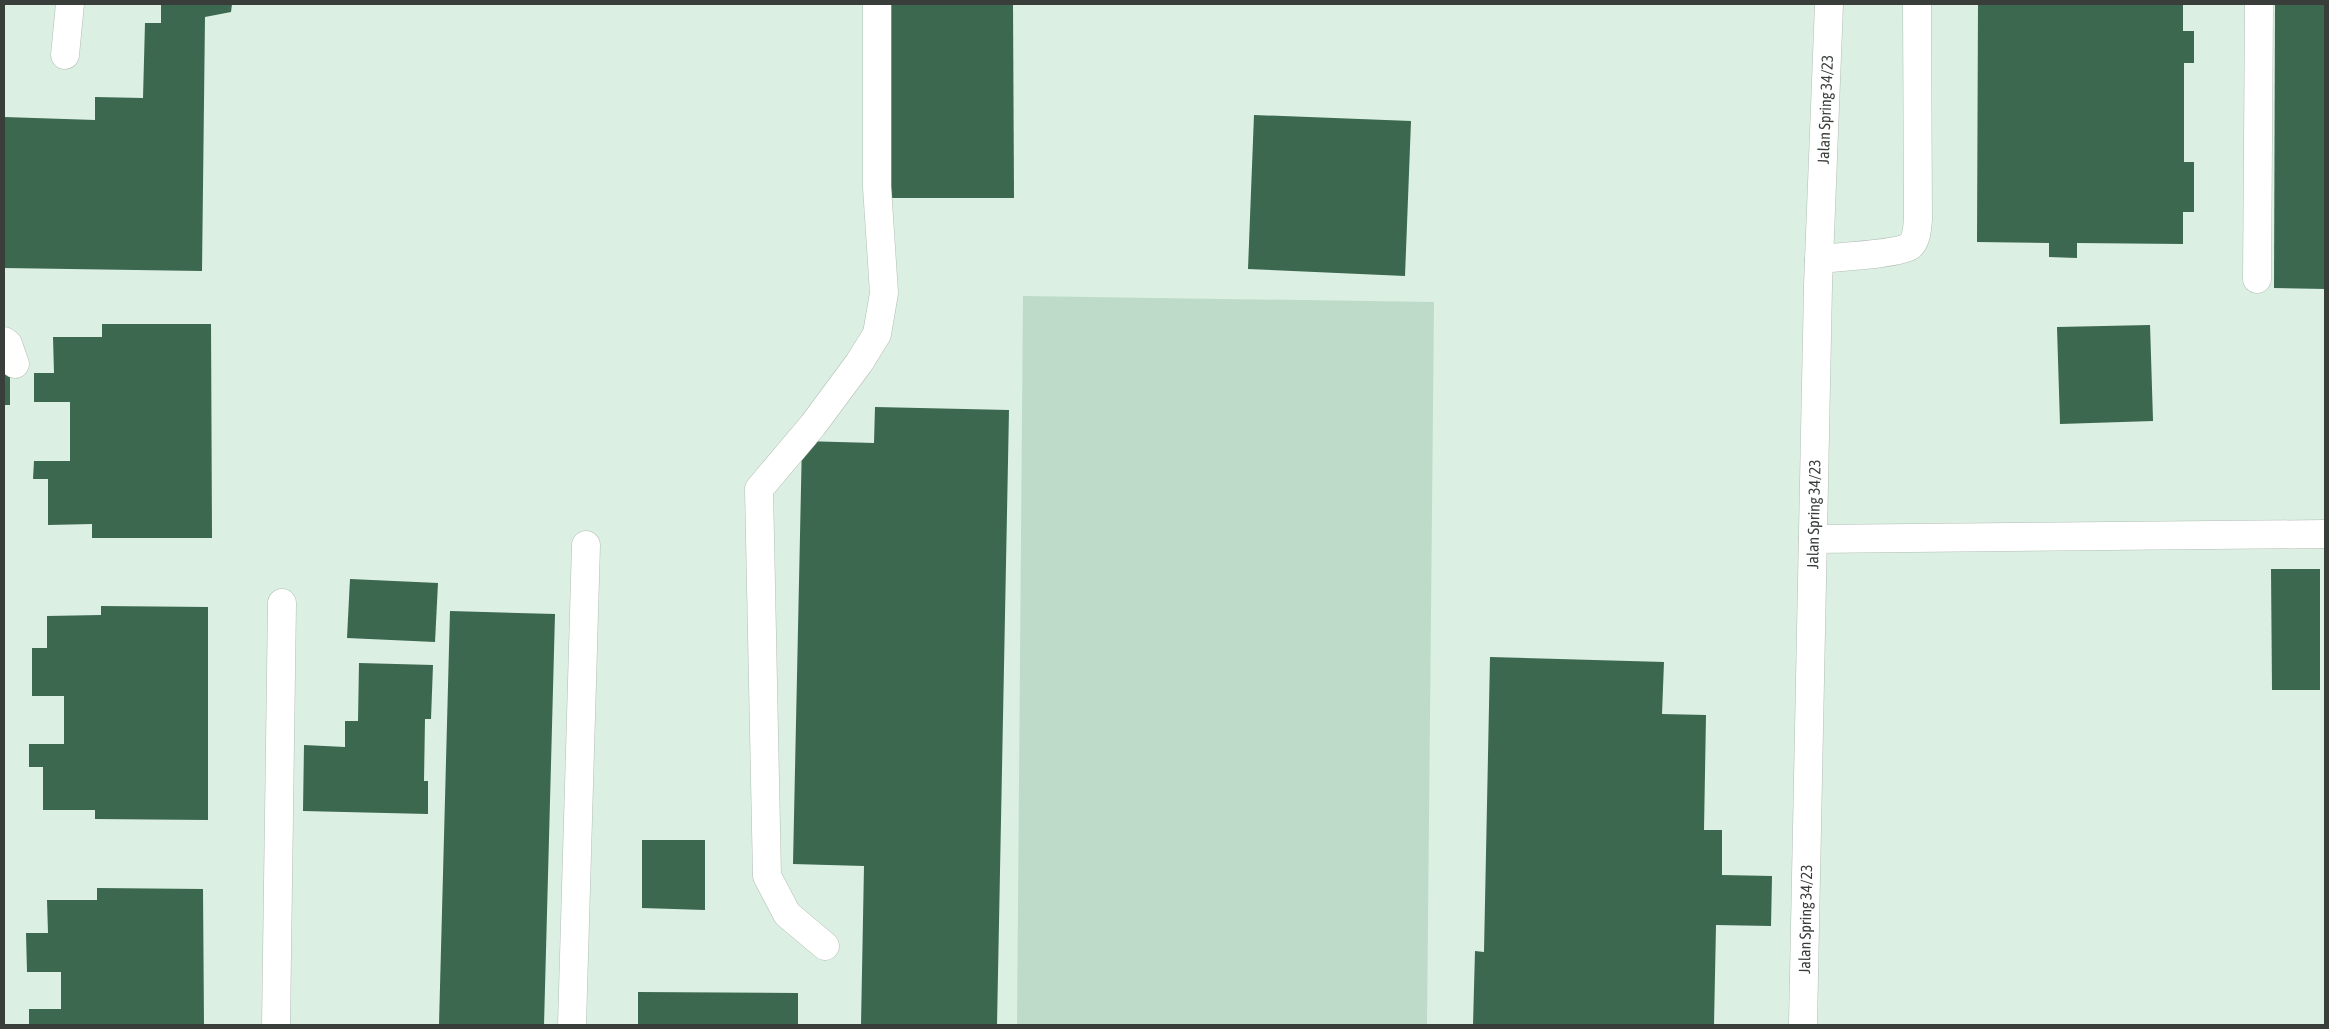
<svg xmlns="http://www.w3.org/2000/svg" width="2329" height="1029" font-family="'Asap Condensed',sans-serif">
<style>
.built{fill:#dbefe2}
.green{fill:#bddbc8}
.building{fill:#3b684e}
.lines{fill:none;stroke-linecap:round;stroke-linejoin:round}
.minor-casing{stroke:#b2beb6;stroke-width:29}
.minor{stroke:#fff;stroke-width:28}
.labels{text-anchor:middle;dominant-baseline:central;stroke-width:5;stroke-linejoin:round;paint-order:stroke}
.street-label{font-size:16px;fill:#393e3a;stroke:#fff}
</style>
<rect width="100%" height="100%" fill="#effcf3"/>
<rect class="built" x="4" y="4" width="2321" height="1021"/>
<path class="green" d="M1023 296 1434 302 1427 1025H1017Z"/>
<g class="building">
<path d="M161 4H232L231 12 205 17 202 271 4 268V117L95 120V97L143 98 145 23H161Z"/>
<path d="M887 4H1013L1014 198H887Z"/>
<path d="M1978 4H2183V31H2194V63H2184V162H2194V212H2183V244L2077 243V258L2049 257V243L1977 242Z"/>
<path d="M2275 4H2325V289L2274 288Z"/>
<path d="M1254 115 1411 121 1405 276 1248 269Z"/>
<path d="M102 324H211L212 538H92V524L48 525V479H33L34 461H70V402H34V373H54L53 337H102Z"/>
<path d="M2150 325 2153 421 2060 424 2057 327Z"/>
<rect x="4" y="375" width="6" height="30"/>
<path d="M875 407 1009 410 997 1025H861L864 866 793 864 802 441 874 443Z"/>
<path d="M2271 569H2320V690H2272Z"/>
<path d="M350 579 438 583 435 642 347 638Z"/>
<path d="M101 606 208 607V820L95 819V810H43V767H29V744H64V696H32V648H47V616L101 615Z"/>
<path d="M450 611 555 614 544 1025H439Z"/>
<path d="M1490 657 1664 662 1662 714 1706 715 1704 830H1722V875L1772 876 1771 926 1716 925 1714 1025H1473L1475 951 1484 952Z"/>
<path d="M359 663 433 665 431 719H425L424 781H428V814L303 811 304 745 345 747V721H358Z"/>
<path d="M642 840H705V910L642 908Z"/>
<path d="M97 888 203 889 204 1025H29V1009H61V972H27L26 933H48L47 900H97Z"/>
<path d="M638 992 798 993V1025H638Z"/>
</g>
<g class="lines">
<defs>
<g id="minor">
<path d="M65 55 70 4"/>
<path d="M1819 259C1836 257 1899 254 1910 246 1917 240 1917 228 1918 220L1917 4"/>
<path d="M2257 279 2259 4"/>
<path d="M4 341 8 344 15 364"/>
<path d="M1813 539 2325 534"/>
<path d="M825 946 787 914 767 876 759 489 813 425 859 363 877 334 884 293 877 187V4"/>
<path d="M276 1025 282 603"/>
<path d="M572 1025 586 545"/>
<path id="s1" d="M1803 1025 1818 286 1829 4"/>
</g>
</defs>
<use href="#minor" class="minor-casing"/>
<use href="#minor" class="minor"/>
</g>
<g class="labels">
<g class="street-label">
<text stroke="none"><textPath href="#s1" startOffset="916">Jalan Spring 34/23</textPath></text>
<text stroke="none"><textPath href="#s1" startOffset="511">Jalan Spring 34/23</textPath></text>
<text stroke="none"><textPath href="#s1" startOffset="106">Jalan Spring 34/23</textPath></text>
</g>
</g>
<rect width="2329" height="1029" fill="none" stroke="#393e3a" stroke-width="10"/>
</svg>
